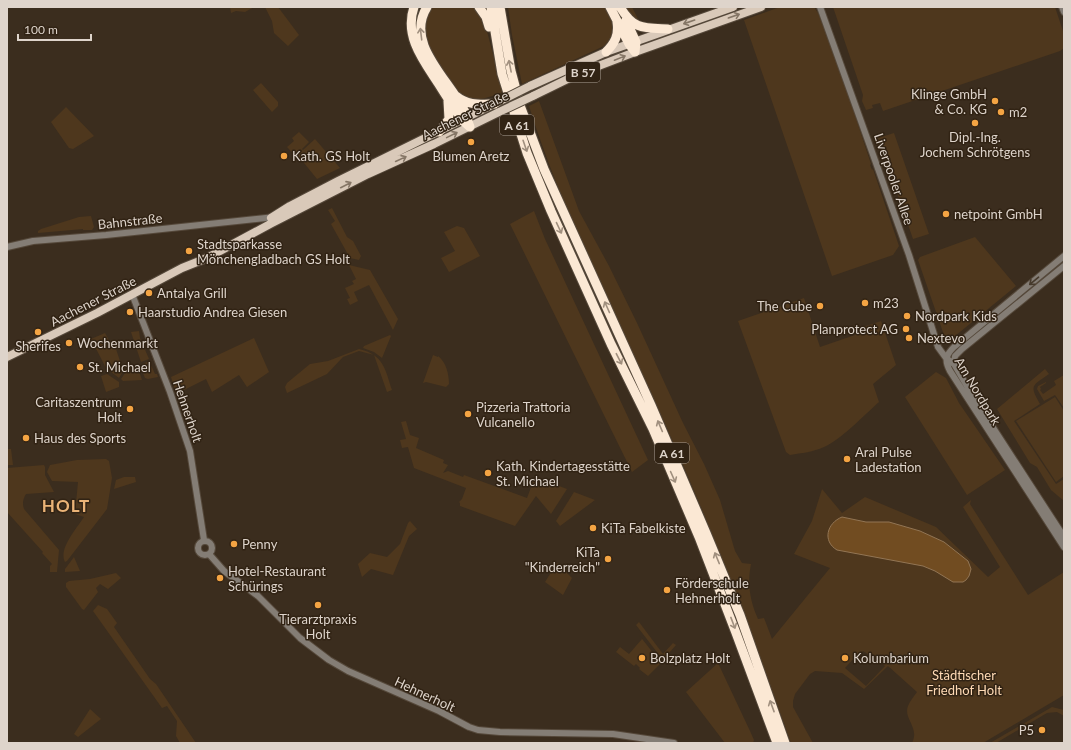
<svg xmlns="http://www.w3.org/2000/svg" width="1071" height="750" font-family="Lato,sans-serif">
<rect width="100%" height="100%" fill="#3b2d1e"/>
<path fill="#4e371d" fill-rule="evenodd" d="M230,7H254L245,12L236,11L231,13Z
M265,7H278L299,35L288,46L274,33L272,21Z
M433,7H475L484,20L503,92C492,96 478,102 467,99C454,96 428,49 425,36C423,26 426,15 433,7Z
M508,7H607C615,25 621,31 604,46L522,84L512,35Z
M623,7H632L641,25Z
M780,7H814L818,13L838,64L871,164L870,165L872,170L873,169L899,246L893,255L832,276L744,20Z
M833,7H1055L1064,34V48L1060,51L883,111L880,103L872,105L873,108L866,110L862,101L863,95Z
M261,83L278,102V106L272,112L253,90Z
M539,101L579,211L609,266L637,323L683,423L704,464L720,500L735,551L742,563L751,564C747,584 750,601 758,619L764,618L772,639L830,568L794,554L812,521L822,489L842,513L865,497L936,527L988,577L1000,567L963,507L971,500L970,504L1028,595L1064,572V695L983,743H912C920,727 903,719 908,706C910,701 914,696 917,692L888,666L864,689L842,673L815,671L810,674L795,694L793,701V707L813,743H791C750,628 706,513 655,402C611,304 561,209 529,106ZM842,517L866,522H889L920,531L944,542L968,561L935,571L923,566L909,563ZM863,651L868,654L870,652L885,666L866,686L845,668L854,658L855,659Z
M66,107L94,136L73,149L69,148L51,122Z
M299,132L309,142L302,149L303,150L315,139L340,168L317,179L300,158L298,159L287,147L294,141L292,138Z
M894,133L929,234L913,239L878,138Z
M332,208L347,237L353,241L361,256L359,260L350,258L331,224L335,221L328,210Z
M534,211L545,239L648,460L632,472L510,224Z
M91,216L94,227L92,230H83V229L38,233V231L41,229L79,217Z
M457,226L464,228L480,256L449,272L441,258L455,251L444,232Z
M975,237L1016,286L949,341H947L945,338L918,260L920,257Z
M349,265L370,270L398,319L393,330L369,285L354,292L358,301L350,305L347,299L350,298L345,288L354,284L352,281L356,279Z
M804,298L820,347L855,335L854,330L881,321L896,365L873,384L879,402C864,415 841,440 824,447C813,452 802,453 790,455L786,452L738,321Z
M139,331L140,338L149,359L141,362L131,332Z
M105,333L112,346L116,349L121,364L107,370L91,339Z
M390,335L391,336L382,358L374,352L363,348L364,346Z
M254,338L269,372L247,387L239,375L212,392L206,379L176,394L171,377Z
M359,349C384,355 385,369 392,390L387,392L374,355L359,351L343,357L327,374L287,393L285,387L287,383L310,364L328,361Z
M433,355L438,357V356C446,362 449,374 449,384L446,387L426,382L423,383Z
M149,361L155,374H157L158,377L148,379L145,378L141,368L143,364Z
M121,366L124,369L119,378L110,371Z
M138,368L142,380L123,381L121,379L127,370Z
M1045,369L1049,374C1032,386 1029,385 1040,404L1014,421L1056,484L1064,479V501L1051,490L1037,467L1030,463L997,409Z
M936,372L946,378L959,403L1005,470L967,495L905,397Z
M107,374L119,382V387L106,392L101,376Z
M1064,375V408L1055,395L1044,401L1037,389L1038,386L1046,382V383L1040,387L1041,389L1040,390L1043,394L1056,385L1054,381Z
M1055,397L1064,411V476L1056,482L1016,421Z
M406,421L410,435L419,438L416,448L444,460L443,463L448,465L443,473L448,471L463,477L464,475L527,498L535,477L567,489L551,514L536,496L515,526L460,506V503L459,502L462,499L466,488L414,468L408,447L402,448L400,440L406,439L401,422Z
M7,449H11L13,465H7Z
M106,459L109,461L112,478L107,509L67,561L65,562C58,549 77,528 84,517L75,514L78,482L52,481L47,472L50,465L77,460Z
M44,465L45,467V475L54,492L26,494C23,499 22,503 24,509L59,550L57,572H50V566L52,564L42,553L43,552L7,512V468Z
M124,477H135L136,482L114,489L116,480Z
M574,492L595,500L560,526L556,521Z
M410,521L417,529L409,536L393,575L371,569L362,577L358,564L370,553L387,557L400,544L408,523Z
M74,557L80,571L65,572V569Z
M557,563L572,578L563,595L545,582Z
M116,573L121,578L108,589L100,584L96,588L98,592L84,610L82,609L66,587V583L69,581L90,579Z
M98,605L107,609L117,623L114,627L150,679L156,684L196,743H180L176,736L177,721L167,706L162,708L93,611Z
M639,622L663,654L673,643L676,645L663,660L636,625Z
M639,635L661,663L648,676L639,669L640,668L636,664L634,666L616,652L620,647L629,654L642,639Z
M718,663L750,731L754,740L753,743H725L686,692Z
M1052,707L1064,710V716L1057,712L1047,713L996,743H990Z
M90,709L101,719L78,737L74,734Z"/>
<path fill="#714c21" stroke="#927554" d="M842,517L866,522H889L920,531L944,542L968,561L971,569L969,576L966,580L963,582H953L935,571L923,566L837,550C822,541 827,523 842,517Z"/>
<g fill="none" stroke-linecap="round" stroke-linejoin="round">
<g stroke="#55483a" stroke-width="8">
<path id="minor" d="M820,7L909,255L938,347L946,358L954,364
M1062,7L1064,12
M7,247L33,241L106,235L275,217
M1064,256L954,347C946,355 944,360 950,371L1064,547
M1064,266L962,349L955,356L954,364L977,403L1064,537
M132,294L170,392L190,451L204,540
M198 548a7 7 0 1 1 14 0a7 7 0 1 1-14 0Z
M209,554L224,571L258,596L300,638L329,660L348,671L439,711L469,727L478,730L500,732L613,734L674,743"/>
</g>
<g stroke="#55483a" stroke-width="10">
<path id="major" d="M530,86L606,52L733,7
M533,96L580,73L635,52L761,7
M271,218L290,206L338,181L494,104
M7,357L97,313L182,268L207,258L272,223L368,174L434,144L499,112"/>
</g>
<g stroke="#55483a" stroke-width="11">
<path id="highway" d="M414,7C404,36 423,60 438,83C446,96 454,108 462,120L470,127
M427,7C404,44 450,80 465,112C467,117 468,122 470,127
M479,7L486,17L489,27
M491,7L502,74L527,153L551,211L611,344L653,429L699,537L736,633L777,743
M500,7L511,71L521,108L544,169L651,405L706,533L740,615L785,743
M610,7L629,44L635,52
M620,7C634,30 643,28 668,29
M626,20L636,42L635,52
M606,52C615,43 619,35 617,22
M456,96C468,106 481,104 495,104
M439,132L449,119L448,101"/>
</g>
<use href="#minor" stroke="#847d75" stroke-width="6"/>
<use href="#major" stroke="#d9c9b9" stroke-width="8"/>
<use href="#highway" stroke="#fbe8d4" stroke-width="9"/>
<g stroke="#55483a" stroke-width="10" stroke-linecap="butt">
<path id="major-bridge" d="M498,102L530,86
M499,112L533,96"/>
</g>
<use href="#major-bridge" stroke="#d9c9b9" stroke-width="8"/>
</g>
<defs><path id="oneway-shaft" d="M-6 0H5M1.5-3L5.5 0L1.5 3" fill="none" stroke-width="1.6" stroke-linecap="round" stroke-linejoin="round"/></defs>
<g stroke="#857666">
<use href="#oneway-shaft" transform="translate(734 16) rotate(-19)"/>
<use href="#oneway-shaft" transform="translate(689 22) rotate(161)"/>
<use href="#oneway-shaft" transform="translate(620 58) rotate(-22)"/>
<use href="#oneway-shaft" transform="translate(452 135) rotate(-26)"/>
<use href="#oneway-shaft" transform="translate(401 159) rotate(-25)"/>
<use href="#oneway-shaft" transform="translate(346 185) rotate(-27)"/>
</g>
<g stroke="#a08f7e">
<use href="#oneway-shaft" transform="translate(421 34) rotate(-97)"/>
<use href="#oneway-shaft" transform="translate(510 66) rotate(-101)"/>
<use href="#oneway-shaft" transform="translate(525 146) rotate(71)"/>
<use href="#oneway-shaft" transform="translate(559 228) rotate(65)"/>
<use href="#oneway-shaft" transform="translate(607 307) rotate(-114)"/>
<use href="#oneway-shaft" transform="translate(619 359) rotate(63)"/>
<use href="#oneway-shaft" transform="translate(660 426) rotate(-113)"/>
<use href="#oneway-shaft" transform="translate(673 477) rotate(66)"/>
<use href="#oneway-shaft" transform="translate(717 558) rotate(-112)"/>
<use href="#oneway-shaft" transform="translate(733 623) rotate(69)"/>
<use href="#oneway-shaft" transform="translate(772 706) rotate(-110)"/>
</g>
<use stroke="#463a2c" href="#oneway-shaft" transform="translate(1034 281) rotate(140)"/>
<g fill="#f4a443" stroke="#312314" stroke-width="1.5">
<circle cx="995" cy="101" r="4"/>
<circle cx="1001" cy="112" r="4"/>
<circle cx="975" cy="123" r="4"/>
<circle cx="471" cy="142" r="4"/>
<circle cx="284" cy="156" r="4"/>
<circle cx="946" cy="214" r="4"/>
<circle cx="189" cy="251" r="4"/>
<circle cx="149" cy="293" r="4"/>
<circle cx="865" cy="303" r="4"/>
<circle cx="820" cy="306" r="4"/>
<circle cx="130" cy="312" r="4"/>
<circle cx="907" cy="316" r="4"/>
<circle cx="906" cy="329" r="4"/>
<circle cx="38" cy="332" r="4"/>
<circle cx="909" cy="338" r="4"/>
<circle cx="69" cy="343" r="4"/>
<circle cx="80" cy="367" r="4"/>
<circle cx="130" cy="409" r="4"/>
<circle cx="468" cy="414" r="4"/>
<circle cx="26" cy="438" r="4"/>
<circle cx="847" cy="459" r="4"/>
<circle cx="488" cy="473" r="4"/>
<circle cx="593" cy="528" r="4"/>
<circle cx="234" cy="544" r="4"/>
<circle cx="608" cy="559" r="4"/>
<circle cx="220" cy="578" r="4"/>
<circle cx="667" cy="590" r="4"/>
<circle cx="318" cy="605" r="4"/>
<circle cx="642" cy="658" r="4"/>
<circle cx="845" cy="658" r="4"/>
<circle cx="1042" cy="730" r="4"/>
</g>
<g text-anchor="middle" dominant-baseline="central" stroke-width="3" stroke-linejoin="round" paint-order="stroke">
<g fill="#312314" stroke="#aa9f94" stroke-width="1">
<rect x="566" y="62" width="34" height="20" rx="3"/>
<rect x="500" y="115" width="34" height="20" rx="3"/>
<rect x="655" y="443" width="34" height="20" rx="3"/>
</g>
<g font-size="12" font-weight="bold" fill="#ded4cb">
<text x="583" y="72">B 57</text>
<text x="517" y="125">A 61</text>
<text x="672" y="453">A 61</text>
</g>
<g font-size="13" fill="#ded4cb" stroke="#312314" text-anchor="start">
<text x="987" y="94" text-anchor="end">Klinge GmbH<tspan x="987" dy="15">&amp; Co. KG</tspan></text>
<text x="1009" y="112">m2</text>
<text x="975" y="137" text-anchor="middle">Dipl.-Ing.<tspan x="975" dy="15">Jochem Schrötgens</tspan></text>
<text x="292" y="156">Kath. GS Holt</text>
<text x="471" y="156" text-anchor="middle">Blumen Aretz</text>
<text x="954" y="214">netpoint GmbH</text>
<text x="197" y="244">Stadtsparkasse<tspan x="197" dy="15">Mönchengladbach GS Holt</tspan></text>
<text x="157" y="293">Antalya Grill</text>
<text x="873" y="303">m23</text>
<text x="812" y="306" text-anchor="end">The Cube</text>
<text x="138" y="312">Haarstudio Andrea Giesen</text>
<text x="915" y="316">Nordpark Kids</text>
<text x="898" y="329" text-anchor="end">Planprotect AG</text>
<text x="917" y="338">Nextevo</text>
<text x="77" y="343">Wochenmarkt</text>
<text x="38" y="346" text-anchor="middle">Sherifes</text>
<text x="88" y="367">St. Michael</text>
<text x="122" y="402" text-anchor="end">Caritaszentrum<tspan x="122" dy="15">Holt</tspan></text>
<text x="476" y="407">Pizzeria Trattoria<tspan x="476" dy="15">Vulcanello</tspan></text>
<text x="34" y="438">Haus des Sports</text>
<text x="855" y="452">Aral Pulse<tspan x="855" dy="15">Ladestation</tspan></text>
<text x="496" y="466">Kath. Kindertagesstätte<tspan x="496" dy="15">St. Michael</tspan></text>
<text x="601" y="528">KiTa Fabelkiste</text>
<text x="242" y="544">Penny</text>
<text x="600" y="552" text-anchor="end">KiTa<tspan x="600" dy="15">"Kinderreich"</tspan></text>
<text x="228" y="571">Hotel-Restaurant<tspan x="228" dy="15">Schürings</tspan></text>
<text x="675" y="583">Förderschule<tspan x="675" dy="15">Hehnerholt</tspan></text>
<text x="318" y="619" text-anchor="middle">Tierarztpraxis<tspan x="318" dy="15">Holt</tspan></text>
<text x="650" y="658">Bolzplatz Holt</text>
<text x="853" y="658">Kolumbarium</text>
<text x="1034" y="730" text-anchor="end">P5</text>
</g>
<g font-size="13" fill="#ded4cb" stroke="#312314">
<text transform="translate(465 115) rotate(-26)">Aachener Straße</text>
<text transform="translate(894 179) rotate(71)">Liverpooler Allee</text>
<text transform="translate(130 221) rotate(-6)">Bahnstraße</text>
<text transform="translate(93 301) rotate(-27)">Aachener Straße</text>
<text transform="translate(978 391) rotate(59)">Am Nordpark</text>
<text transform="translate(188 411) rotate(71)">Hehnerholt</text>
<text transform="translate(425 694) rotate(25)">Hehnerholt</text>
</g>
<g font-size="13" fill="#ffdab5" stroke="#312314">
<text x="964" y="675">Städtischer<tspan x="964" dy="15">Friedhof Holt</tspan></text>
</g>
<g font-size="17" font-weight="bold" letter-spacing="1" fill="#eab377" stroke="#312314">
<text x="66" y="505">HOLT</text>
</g>
</g>
<rect width="1071" height="750" fill="none" stroke="#ded4cb" stroke-width="16"/>
<path d="M18 34v6h73v-6" fill="none" stroke="#ded4cb" stroke-width="2"/>
<text x="24" y="34" font-size="12" fill="#ded4cb" stroke="#312314" stroke-width="3" paint-order="stroke">100 m</text>
</svg>
